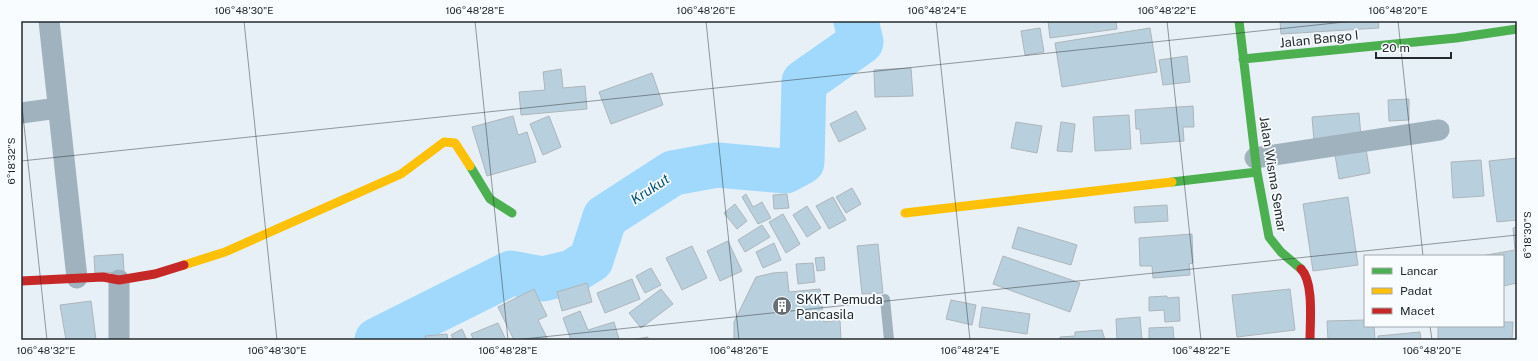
<svg xmlns="http://www.w3.org/2000/svg" width="1538" height="361" font-family="'Public Sans',sans-serif">
<rect width="100%" height="100%" fill="#e6f0f6"/>
<g fill="none" stroke-linecap="round" stroke-linejoin="round">
<path stroke="#a1d9fc" stroke-width="45" d="M377,340L511,273L543,279L572,272L591,260L605,217L673,173L717,165L785,171L802,162L804,82L861,42L856,21"/>
</g>
<path fill="#b8d0de" stroke="#aeb5ba" d="M1048,21H1116L1117,29L1050,38Z
M1280,21H1378L1379,28L1281,34Z
M1040,28L1044,52L1025,55L1021,31Z
M1150,28L1157,72L1062,87L1055,43Z
M1187,56L1190,82L1163,85L1159,60Z
M911,68L913,96L875,97L874,70Z
M561,69L563,88L585,86L587,109L521,115L519,92L545,90L543,72Z
M652,73L663,105L611,124L599,92Z
M1409,99V120L1389,121L1388,100Z
M1193,106L1194,127H1183L1184,141L1141,144L1140,129H1136L1135,110Z
M856,111L866,129L839,142L830,124Z
M1359,113L1361,137L1314,141L1312,117Z
M1129,115L1131,149L1095,151L1093,117Z
M513,116L518,135L527,132L536,162L487,176L472,127Z
M549,116L561,147L543,155L530,124Z
M1016,122L1042,126L1037,153L1011,148Z
M1061,122L1075,124L1072,152L1057,151Z
M1366,149L1370,173L1339,179L1335,155Z
M1517,158V220L1497,222L1489,161Z
M1481,160L1484,196L1453,198L1451,162Z
M852,188L861,204L846,213L836,197Z
M746,194L753,207L762,202L771,218L758,224L742,197Z
M787,194L789,208L774,209L773,195Z
M833,197L846,220L829,229L816,206Z
M1348,197L1358,265L1313,271L1303,204Z
M735,204L747,221L737,229L724,213Z
M1167,205L1168,221L1135,223L1134,207Z
M807,206L821,228L807,237L793,215Z
M783,214L800,244L786,253L769,222Z
M762,225L770,237L745,252L738,240Z
M1018,227L1077,245L1071,265L1012,248Z
M1517,227V283L1503,286V256H1481L1515,250L1513,228Z
M1192,234L1193,263L1189,264L1190,275L1153,278L1152,266H1140L1139,238Z
M728,241L742,271L720,281L707,251Z
M774,243L781,260L763,268L756,252Z
M878,244L883,293L862,294L857,246Z
M692,246L707,278L682,290L666,258Z
M123,254L124,272L95,273L94,256Z
M1003,256L1080,283L1070,312L993,284Z
M824,257L825,270L817,271L815,258Z
M813,263L815,282L798,284L796,264Z
M651,268L661,285L645,293L636,276Z
M787,272L789,292L820,289L824,322L840,320L841,340H734V322L756,277L773,273Z
M632,279L640,299L605,313L597,293Z
M587,283L592,302L562,311L557,292Z
M534,289L547,316L538,320L548,340H514L498,307Z
M661,289L673,304L641,328L629,313Z
M1290,289L1295,330L1237,337L1232,295Z
M1167,296V298L1179,297L1180,321L1165,322L1164,310L1149,311V297Z
M951,300L976,305L972,325L946,319Z
M91,301L96,340H66L60,305Z
M982,307L1030,314L1027,334L979,327Z
M580,311L588,330L614,322L619,339L614,340H571L563,318Z
M1140,317L1142,340H1117L1116,319Z
M1365,320V326H1374L1375,340H1328L1327,321Z
M1503,322H1513L1512,340H1438V326H1503Z
M498,323L506,340H474L471,334Z
M1173,327L1174,340H1149V328Z
M462,329L467,340H454L451,335Z
M1102,330L1105,340H1060V337L1075,336V332Z
M1420,332L1421,340H1378V336Z
M447,334L448,340H426L425,336Z
M648,337V340H627L636,339Z"/>
<g fill="none" stroke-linecap="round" stroke-linejoin="round">
<path stroke="#a0b2bd" stroke-width="10" d="M885,299L889,340"/>
<path stroke="#a0b2bd" stroke-width="21" d="M49,21L77,278
M21,113L58,108
M1255,158L1439,130
M119,280V340"/>
<path stroke="#4caf50" stroke-width="9" d="M1239,21L1257,172L1269,237L1281,252L1301,269
M1243,59L1456,38L1517,29
M470,166L490,199L512,213
M1172,182L1257,172"/>
<path stroke="#ffc107" stroke-width="9" d="M905,213L1172,182
M184,265L225,252L401,174L444,142L455,143L470,166"/>
<path stroke="#c62828" stroke-width="9" d="M1301,269C1314,282 1310,321 1310,340
M21,281L103,277L119,280L155,274L184,265"/>
</g>
<path fill="none" stroke="#232a2e" stroke-width="1" stroke-opacity="0.45" d="M244,21L277,340M475,21L508,340M706,21L739,340M936,21L970,340M1167,21L1201,340M1398,21L1423,256M21,97L47,340M21,161L1354,21M1430,326L1432,340M514,340L1517,235"/>
<defs>
<g id="building-disc" transform="scale(1)"><circle r="9.5" fill="#676f74" stroke="#f8fcfe"/><path d="M-4-6H4V6H1V3H-1V6H-4ZM-2.5-4.3h1.7v1.8h-1.7ZM.8-4.3h1.7v1.8H.8ZM-2.5-1h1.7V.8h-1.7ZM.8-1h1.7V.8H.8Z" fill="#fff"/></g>
</defs>
<g fill-rule="evenodd">
<use href="#building-disc" x="782" y="306"/>
</g>
<g text-anchor="middle" dominant-baseline="central" stroke-width="3.5" stroke-linejoin="round" paint-order="stroke">
<g font-size="13" fill="#232a2e" stroke="#f8fcfe">
<text transform="translate(1319 39) rotate(-6)">Jalan Bango I</text>
<text transform="translate(1273 174) rotate(81)">Jalan Wisma Semar</text>
</g>
<g font-size="13" fill="#232a2e" stroke="#f8fcfe" text-anchor="start">
<text x="796" y="299">SKKT Pemuda<tspan x="796" dy="15">Pancasila</tspan></text>
</g>
<g font-size="14" font-style="italic" fill="#005379" stroke="#f8fcfe">
<text transform="translate(650 189) rotate(-33)">Krukut</text>
</g>
</g>
<rect width="1538" height="361" fill="none" stroke="#f8fcfe" stroke-width="44"/>
<rect x="1364" y="255" width="140" height="72" fill="#f8fcfe" stroke="#a3a8ab"/>
<rect x="1372" y="268" width="20" height="6" fill="#4caf50" stroke="#a3a8ab"/>
<text x="1400" y="275" font-size="12" fill="#232a2e">Lancar</text>
<rect x="1372" y="288" width="20" height="6" fill="#ffc107" stroke="#a3a8ab"/>
<text x="1400" y="295" font-size="12" fill="#232a2e">Padat</text>
<rect x="1372" y="308" width="20" height="6" fill="#c62828" stroke="#a3a8ab"/>
<text x="1400" y="315" font-size="12" fill="#232a2e">Macet</text>
<path d="M1376 52v6h75v-6" fill="none" stroke="#232a2e" stroke-width="2"/>
<text x="1382" y="52" font-size="12" fill="#232a2e" stroke="#f8fcfe" stroke-width="3" paint-order="stroke">20 m</text>
<rect x="22" y="22" width="1494" height="317" fill="none" stroke="#232a2e" stroke-width="1.5"/>
<g font-size="10" text-anchor="middle" fill="#232a2e">
<text x="244" y="14">106°48'30"E</text>
<text x="475" y="14">106°48'28"E</text>
<text x="706" y="14">106°48'26"E</text>
<text x="937" y="14">106°48'24"E</text>
<text x="1167" y="14">106°48'22"E</text>
<text x="1398" y="14">106°48'20"E</text>
<text transform="translate(11 161) rotate(-90)" y="4">6°18'32"S</text>
<text transform="translate(1527 235) rotate(-90)" y="4">6°18'30"S</text>
<text x="46" y="354">106°48'32"E</text>
<text x="277" y="354">106°48'30"E</text>
<text x="508" y="354">106°48'28"E</text>
<text x="739" y="354">106°48'26"E</text>
<text x="970" y="354">106°48'24"E</text>
<text x="1201" y="354">106°48'22"E</text>
<text x="1432" y="354">106°48'20"E</text>
</g>
</svg>
